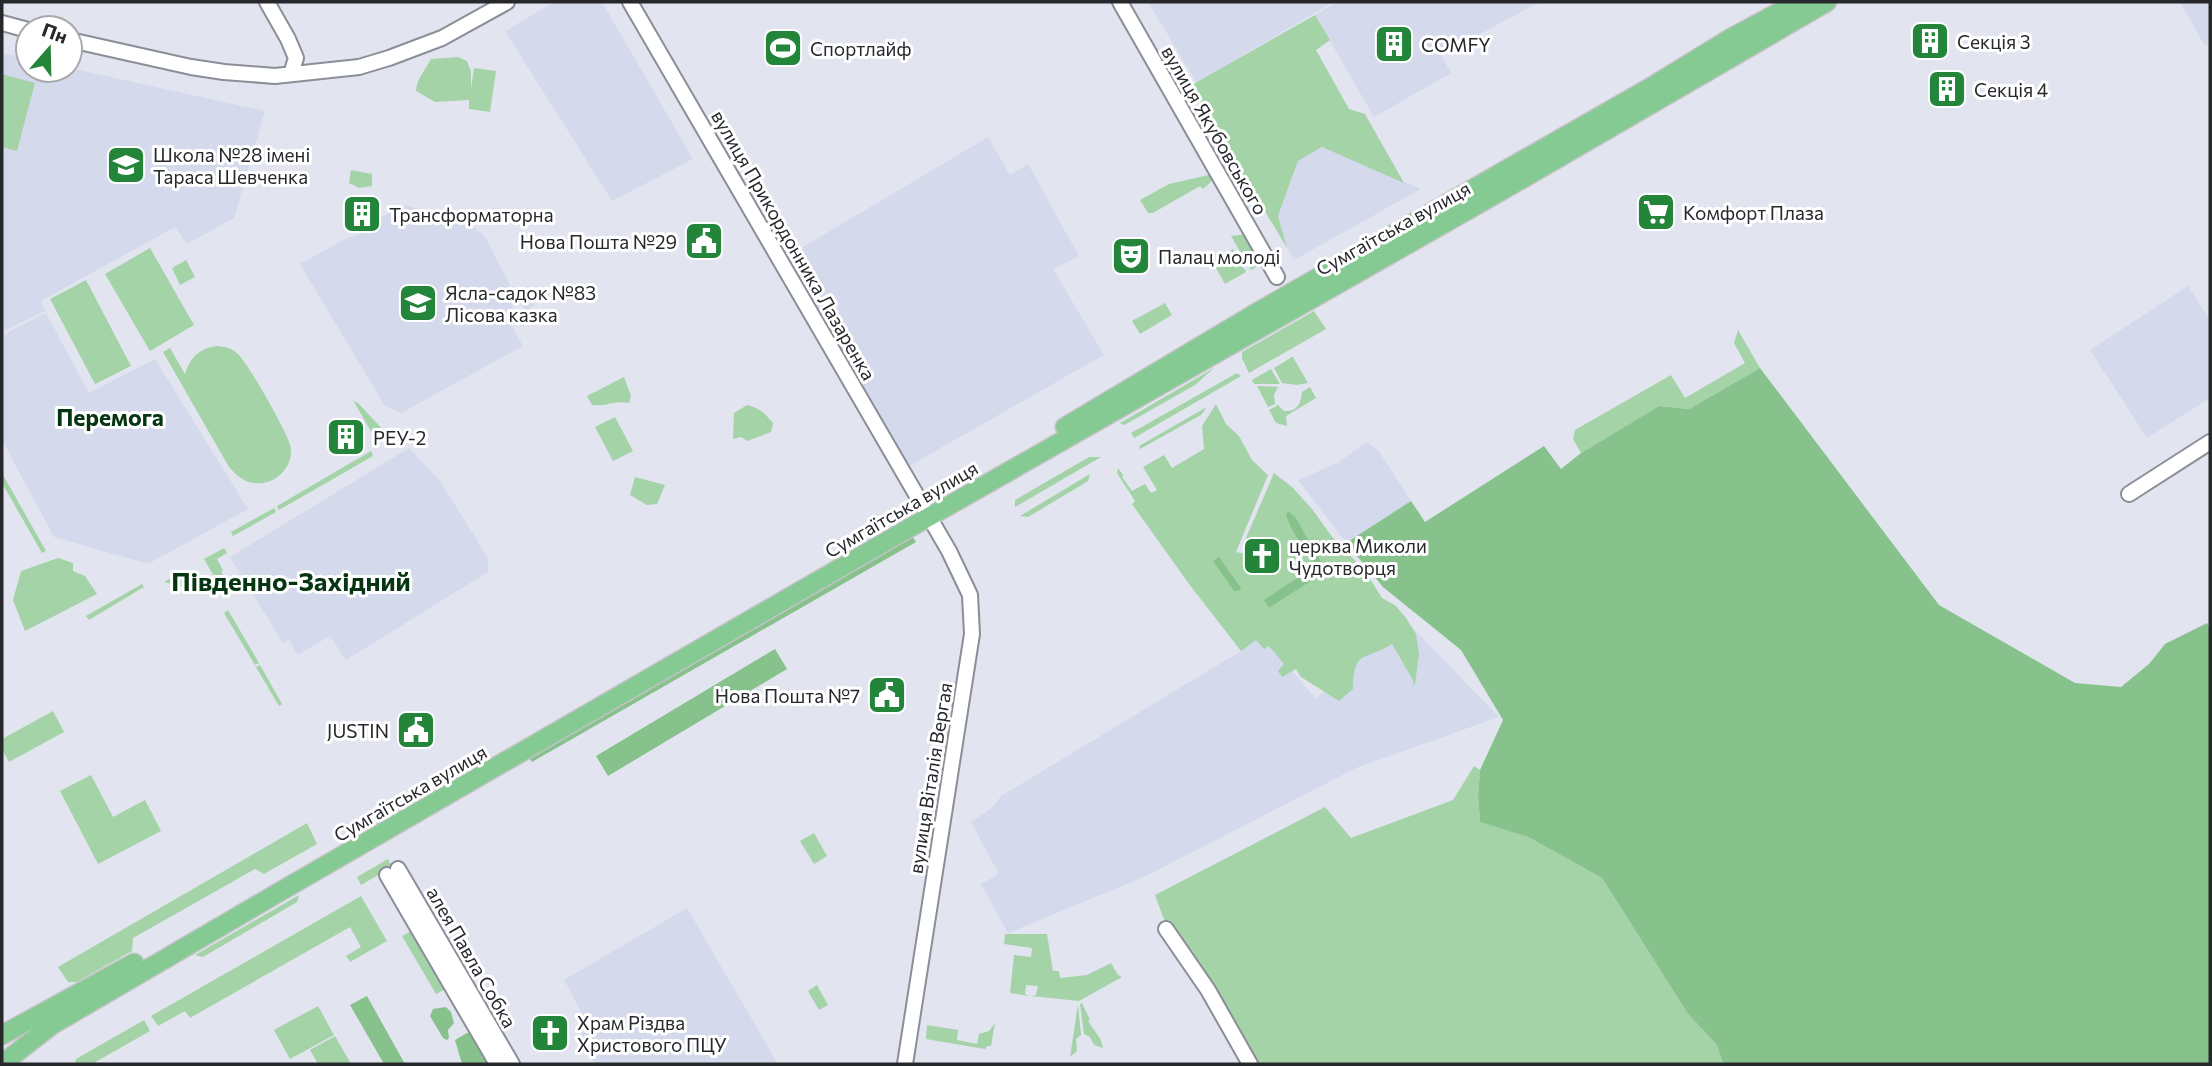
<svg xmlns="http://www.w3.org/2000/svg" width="2212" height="1066" font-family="Commissioner,sans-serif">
<rect width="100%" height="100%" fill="#e2e5f0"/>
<path fill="#d4daec" d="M554,2H602L693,159L612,201L505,31Z
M1148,2H1333L1197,83Z
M1337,2H1540L1441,55L1451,73L1374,117L1315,15Z
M2180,2H2210V43L2205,46Z
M2,53L28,59V70H70V68L265,111L234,218L187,244L175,227L41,301L45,311L2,332Z
M988,137L1010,175L1028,164L1079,256L1053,269L1104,355L909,466L786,257Z
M1322,147L1421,189L1294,260L1287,248L1278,216L1298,161Z
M402,205L467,220L485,237L515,295L509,321L523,346L401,413L385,406L300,264L347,238L358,235L364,228Z
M2188,286L2210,320V398L2147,438L2090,350Z
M527,292L535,305L525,311L531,322L521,327L515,317L525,311L518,297Z
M46,313L89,393L155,359L248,509L148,564L54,537L2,440V335Z
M1367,442L1378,450L1411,501L1346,543L1298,480L1337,463Z
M409,448L440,481L488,558V572L346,660L330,636L298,655L289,640L283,643L230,557Z
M1406,621L1499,717L1356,768L1144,877L1008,933L981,884L999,874L971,822L992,808L1001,796L1241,651L1262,635L1316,699Z
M687,908L778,1064H595L579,1041L586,1021L564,980Z"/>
<path fill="#a3d3a7" d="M1315,15L1330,40L1316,50L1349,109L1365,114L1404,183L1322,147L1298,161L1278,216L1287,248L1190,86Z
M458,57L467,61L471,72V89L474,68L496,71L490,112L469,109V100L435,102L416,91C416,80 426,69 431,59Z
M2,74L35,83L17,151L2,147Z
M351,170L372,174V186L359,188L349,183Z
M1213,174L1215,178L1203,189L1200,186L1153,213H1148L1140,200L1169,184Z
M1247,234L1263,263L1251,270L1231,236Z
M150,248L194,325L150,351L105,274Z
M1233,249L1246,272L1225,284L1212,261Z
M186,260L195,277L180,285L172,268Z
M86,280L131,366L95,384L50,299Z
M1165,303L1172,315L1140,334L1132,321Z
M1314,311L1326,329L1249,373L1242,358V352Z
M1738,330L1760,368L1689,409L1659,406L1581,453L1573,439L1575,430L1671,375L1685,398L1745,363L1734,343Z
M217,346C225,347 231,348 237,353C247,361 290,437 291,448C293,472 268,490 246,481C240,478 234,473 229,467L163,352L170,348L185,374C190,357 200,348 217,346Z
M1292,357H1293L1308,383L1297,385L1282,383L1274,368Z
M1214,368L1195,385L1128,423L1123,425L1120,423Z
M1271,369L1280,384H1254L1252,380Z
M1237,373L1241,376L1134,438L1131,433Z
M624,377L631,396L629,403C613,400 607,407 592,405L587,396Z
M1257,386L1278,387L1274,395L1275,404L1268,407Z
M1310,387L1316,398L1286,416L1287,426L1276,423L1269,410L1278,405L1284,411C1297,412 1301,404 1302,392Z
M353,400L359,404L388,435L377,442Z
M1216,404L1226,424L1239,436L1252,460L1268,475L1236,552L1246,554V561L1256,564L1259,572H1271C1278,562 1283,554 1273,544L1252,541L1248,547L1243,545L1274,473L1292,487L1312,509L1333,538L1365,571L1382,598L1396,606L1406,618L1416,634L1419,654L1415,684L1412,686L1414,682L1392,644C1365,661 1354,649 1353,689L1339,701L1301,677L1296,669L1282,677L1278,671L1284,664L1269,646L1264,649L1256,640L1241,651L1189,584L1132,504L1135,501L1117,473L1118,468L1123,475L1122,477L1132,491L1145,484L1151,493L1157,490L1143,467L1164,455L1172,468L1204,449L1202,426Z
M747,405C759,408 765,413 773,423L771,432L747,441L741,437L733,439L734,413Z
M1207,407L1201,415L1140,449L1139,446Z
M615,417L633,451L613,461L595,427Z
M371,451L373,456L279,510L277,506Z
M1089,457H1101L1015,507V500Z
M2,473L46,551L42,553L2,483Z
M1090,474L1088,481L1028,517L1020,516Z
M635,477L665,485L657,504L647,505L630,495Z
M274,508L276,512L233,536L231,532Z
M224,548L227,553L217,559L223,570L221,571L223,575L216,580L204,559Z
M58,558L73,563V571L85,576L97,594L25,631L13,600L21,571Z
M184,570L197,591L164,582Z
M142,584L144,587L89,620L86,616Z
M228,610L259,663L255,665L224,613Z
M260,665L282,704L279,706L256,667Z
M53,711L64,732L9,762L2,749V739Z
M1474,766L1480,770L1478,796L1480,822L1528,837L1602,878L1688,1014L1717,1045L1723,1064H1250L1166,925L1155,895L1325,807L1351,838L1453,800Z
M91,775L113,817L145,800L161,831L98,864L60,791Z
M307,823L317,844L264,874L255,869L133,938L132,951L77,982H68L58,967Z
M814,833L827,856L814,864L800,841Z
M388,859L392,867L361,885L357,877Z
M299,895L297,902L203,957L195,955Z
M361,896L387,941L350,962L346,956L361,947L350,927L190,1018L185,1011L158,1026L151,1016Z
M411,931L415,932L448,988L436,994L402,936Z
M1005,934H1047L1053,971H1059L1060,978L1087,975L1111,963L1118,975L1122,977L1079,1001L1031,996L1036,995L1038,986L1026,985L1025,994L1030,996L1010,993L1014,955L1031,957L1032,948L1004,944Z
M817,985L828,1005L819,1010L808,991Z
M1082,1003L1090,1020L1088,1021L1101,1040L1103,1048L1094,1045L1090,1037L1084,1034L1080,1004Z
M1078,1004L1081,1035L1076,1039L1077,1051L1070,1057Z
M318,1006L334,1035L290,1059L274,1030Z
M144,1020L150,1031L92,1064H75L76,1059Z
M995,1023L991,1046H987L985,1049L926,1039L927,1025L958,1030L957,1040L977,1044L979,1034L989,1031Z
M335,1036L351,1064H318L310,1050Z"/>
<path fill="#87c28c" d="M1760,368L1939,605L2075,683L2121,687L2149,664L2165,644L2207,623L2210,628V1064H1723L1717,1045L1688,1014L1602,878L1528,837L1480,822L1478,796L1480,770L1503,720L1461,650L1383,587L1346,543L1411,501L1425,522L1544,446L1561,469L1581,453L1659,406L1689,409Z
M1288,511L1296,518L1313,549L1309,552C1299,544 1290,527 1286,515Z
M911,534L916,542L532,762L527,754Z
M1317,554L1325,569L1323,573L1269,608L1264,600L1317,565L1313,560V556Z
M1219,557L1241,588L1239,591H1234L1213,561Z
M775,649L787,669L608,776L596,756Z
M367,996L405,1064H384L350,1005Z
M446,1007L451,1012L454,1023L448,1030L449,1038L447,1040L443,1038L430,1016L433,1009Z
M467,1033H472C476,1040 487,1057 487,1064H462L455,1040Z"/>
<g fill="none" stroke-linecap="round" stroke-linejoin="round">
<g stroke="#8a8e97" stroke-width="18">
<path id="minor" d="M267,2L288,39L296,58L291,74
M630,2L949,551L970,595L972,634L905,1064
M1120,2L1277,277
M2,23L28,30
M70,40L191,67L224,72L275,76L359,67L389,58L442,38L507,2
M2129,494L2210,442
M398,869L512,1064
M387,875L497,1064
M1166,929L1208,990L1250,1064"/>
</g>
<g stroke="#c2c3c4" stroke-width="21">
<path id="major" d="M1065,427L1256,313L1656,84L1731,38L1798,2
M2,1035L134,963
M2,1064L52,1025L288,887L904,531L1503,190L1827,2"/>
</g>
<use href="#minor" stroke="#fff" stroke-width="14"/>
<use href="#major" stroke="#85ca93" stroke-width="18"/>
</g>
<defs>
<g id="building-square" transform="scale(2.0125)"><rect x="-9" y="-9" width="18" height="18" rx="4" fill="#238539" stroke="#fff"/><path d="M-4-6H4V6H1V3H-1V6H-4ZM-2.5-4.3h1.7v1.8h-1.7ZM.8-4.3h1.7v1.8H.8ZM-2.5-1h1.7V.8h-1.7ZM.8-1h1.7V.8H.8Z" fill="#fff"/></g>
<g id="stadium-square" transform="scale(2.0125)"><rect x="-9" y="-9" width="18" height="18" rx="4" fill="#238539" stroke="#fff"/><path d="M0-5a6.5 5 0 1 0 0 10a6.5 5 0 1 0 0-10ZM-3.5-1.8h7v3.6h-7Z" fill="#fff"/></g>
<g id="school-square" transform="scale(2.0125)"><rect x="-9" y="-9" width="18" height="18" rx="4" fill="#238539" stroke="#fff"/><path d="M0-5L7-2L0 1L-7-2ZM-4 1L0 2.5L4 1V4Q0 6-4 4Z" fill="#fff"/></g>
<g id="supermarket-square" transform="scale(2.0125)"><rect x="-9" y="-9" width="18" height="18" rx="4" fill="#238539" stroke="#fff"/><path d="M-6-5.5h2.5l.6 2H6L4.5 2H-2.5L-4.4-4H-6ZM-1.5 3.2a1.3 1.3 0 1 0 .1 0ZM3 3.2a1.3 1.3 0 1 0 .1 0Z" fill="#fff"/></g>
<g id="civic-square" transform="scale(2.0125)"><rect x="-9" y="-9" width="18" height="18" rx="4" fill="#238539" stroke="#fff"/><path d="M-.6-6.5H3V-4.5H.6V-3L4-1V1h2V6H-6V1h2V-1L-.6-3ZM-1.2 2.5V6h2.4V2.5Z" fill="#fff"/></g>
<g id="theatre-square" transform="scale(2.0125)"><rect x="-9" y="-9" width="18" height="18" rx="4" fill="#238539" stroke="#fff"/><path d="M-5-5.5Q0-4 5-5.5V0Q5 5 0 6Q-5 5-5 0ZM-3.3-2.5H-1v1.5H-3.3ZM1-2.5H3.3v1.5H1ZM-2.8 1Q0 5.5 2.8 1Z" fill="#fff"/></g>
<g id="church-square" transform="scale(2.0125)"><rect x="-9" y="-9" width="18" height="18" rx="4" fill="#238539" stroke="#fff"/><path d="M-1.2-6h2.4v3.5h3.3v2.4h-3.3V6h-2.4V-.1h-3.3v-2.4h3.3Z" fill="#fff"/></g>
</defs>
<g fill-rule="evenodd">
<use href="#building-square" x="1930" y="41"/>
<use href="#building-square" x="1394" y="44"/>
<use href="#stadium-square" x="783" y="48"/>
<use href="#building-square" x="1947" y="89"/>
<use href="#school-square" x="126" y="165"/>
<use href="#supermarket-square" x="1656" y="212"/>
<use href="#building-square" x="362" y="214"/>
<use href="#civic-square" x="704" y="241"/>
<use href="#theatre-square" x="1131" y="256"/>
<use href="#school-square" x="418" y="303"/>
<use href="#building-square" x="346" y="437"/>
<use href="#church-square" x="1262" y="556"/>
<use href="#civic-square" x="887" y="695"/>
<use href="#civic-square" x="416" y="730"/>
<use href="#church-square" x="550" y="1033"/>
</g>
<g text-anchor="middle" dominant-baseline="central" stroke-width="6" stroke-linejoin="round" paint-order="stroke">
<g font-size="19" fill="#26282c" stroke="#fff" text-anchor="start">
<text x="1957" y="41">Секція 3</text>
<text x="1421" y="44">COMFY</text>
<text x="810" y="48">Спортлайф</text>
<text x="1974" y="89">Секція 4</text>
<text x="153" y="154">Школа №28 імені<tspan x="153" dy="22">Тараса Шевченка</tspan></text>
<text x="1683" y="212">Комфорт Плаза</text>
<text x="389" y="214">Трансформаторна</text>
<text x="677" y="241" text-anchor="end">Нова Пошта №29</text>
<text x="1158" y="256">Палац молоді</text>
<text x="445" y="292">Ясла-садок №83<tspan x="445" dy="22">Лісова казка</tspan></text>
<text x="373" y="437">РЕУ-2</text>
<text x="1289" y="545">церква Миколи<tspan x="1289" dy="22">Чудотворця</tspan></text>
<text x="860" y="695" text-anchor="end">Нова Пошта №7</text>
<text x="389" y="730" text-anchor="end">JUSTIN</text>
<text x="577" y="1022">Храм Різдва<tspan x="577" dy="22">Христового ПЦУ</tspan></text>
</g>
<g font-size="19" fill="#26282c" stroke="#fff">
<text transform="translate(1215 130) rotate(60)">вулиця Якубовського</text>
<text transform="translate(1393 228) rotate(-29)">Сумгаїтська вулиця</text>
<text transform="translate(794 245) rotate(60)">вулиця Прикордонника Лазаренка</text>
<text transform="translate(901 509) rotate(-30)">Сумгаїтська вулиця</text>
<text transform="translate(930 778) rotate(-81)">вулиця Віталія Вергая</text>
<text transform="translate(410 793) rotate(-30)">Сумгаїтська вулиця</text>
<text transform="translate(472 957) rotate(60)">алея Павла Собка</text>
</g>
<g font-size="23" font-weight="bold" fill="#063611" stroke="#fff">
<text x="110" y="417">Перемога</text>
</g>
<g font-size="26" font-weight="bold" fill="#063611" stroke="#fff">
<text x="291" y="580">Південно-Західний</text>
</g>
</g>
<rect width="2212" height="1066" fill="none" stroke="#26282c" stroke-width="7"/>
<g transform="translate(49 49) rotate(20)"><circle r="33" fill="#ffffff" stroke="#a8a9ab" stroke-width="2"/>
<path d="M0-5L12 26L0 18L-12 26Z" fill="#238539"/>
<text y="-10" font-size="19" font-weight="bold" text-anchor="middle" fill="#26282c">Пн</text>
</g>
</svg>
